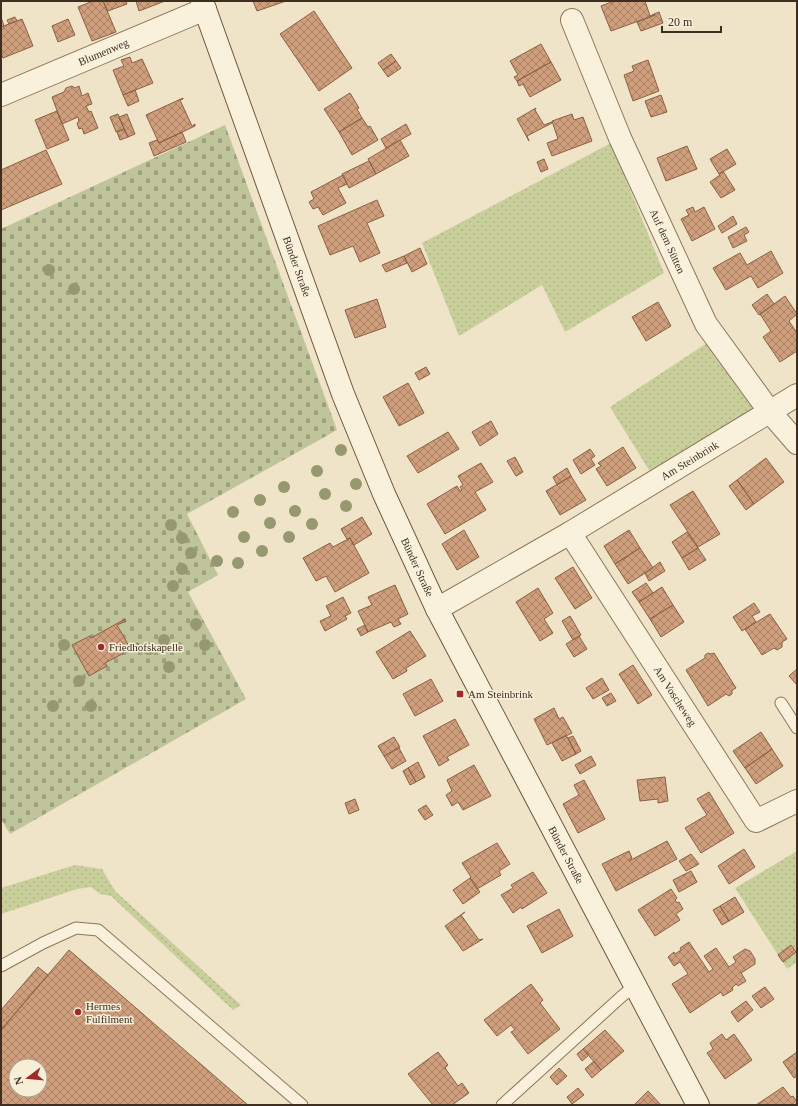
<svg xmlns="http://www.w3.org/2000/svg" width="798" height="1106" font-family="Georgia,serif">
<defs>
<pattern id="green-dots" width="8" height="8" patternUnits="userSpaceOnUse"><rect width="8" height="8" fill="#c9cf9b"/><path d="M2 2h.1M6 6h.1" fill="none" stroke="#aeb285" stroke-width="1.8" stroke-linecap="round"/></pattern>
<pattern id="cemetery-stones" width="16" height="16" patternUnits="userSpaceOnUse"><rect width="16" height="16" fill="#bfc49a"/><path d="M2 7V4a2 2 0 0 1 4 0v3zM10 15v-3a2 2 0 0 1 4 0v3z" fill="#9ca07d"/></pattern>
<pattern id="building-cross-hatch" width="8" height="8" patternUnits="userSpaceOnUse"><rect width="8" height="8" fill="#cf9f7d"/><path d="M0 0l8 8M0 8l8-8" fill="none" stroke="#a98266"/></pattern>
</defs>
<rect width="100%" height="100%" fill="#f0e4c8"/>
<path fill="url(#green-dots)" d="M611,143L664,273L565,332L542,285L459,336L422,243Z
M707,343L754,410L652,475L610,407Z
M797,851V962L787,969L735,888Z
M75,865L102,869L115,891L241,1005L233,1010L111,896L100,894L91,887L77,889L1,914V888Z"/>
<path fill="url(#cemetery-stones)" d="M225,125L337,430L187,514L218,575L188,592L246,699L10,834L1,819V229Z"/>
<path fill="url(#building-cross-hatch)" stroke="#8d5f41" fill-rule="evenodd" d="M93,1H103L116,32L92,41L78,7Z
M103,1H126L127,4L108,11Z
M136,1H165L139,11Z
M253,1H286L257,11Z
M614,1H645L650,16L654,14L655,15L611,31L601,6Z
M314,11L352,68L319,91L280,34Z
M659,12L663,23L641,31L637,22L655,15L654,14Z
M1,17L4,26L1,27Z
M15,17L17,21L9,24L7,20Z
M22,19L33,46L3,58L1,53V27Z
M68,19L75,35L58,42L52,26Z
M541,44L551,62L517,81L514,77L518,75L510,61Z
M391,54L396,61L383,70L378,63Z
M130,57L132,63L142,59L153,83L123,95L113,70L124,66L121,60Z
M648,60L659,91L633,101L624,75L634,71L632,66Z
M396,61L401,68L388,77L383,70Z
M551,62L561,80L530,97L523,84L519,86L517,81Z
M72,86L75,88L79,86L82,96L88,93L92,104L86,106L89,112L91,111L98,128L84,134L82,128L79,129L77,123L79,122L78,117L62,124L52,97L64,92L66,88Z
M135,90L139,101L128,106L123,95Z
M350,93L359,108L357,109L362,118L339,132L324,109Z
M661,95L667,112L651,117L645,101Z
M183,98V99L180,100L192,126L195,124V126L159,143L146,115Z
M536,108L535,110L544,125L552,122V123L527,136L529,141L517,119Z
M57,111L69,140L47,149L35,120Z
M118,114L124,129L116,132L110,117Z
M127,114L135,134L128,137L119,117Z
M572,114L574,120L583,117L592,141L552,156L547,143L558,139L552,121Z
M362,118L368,127L370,126L378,140L352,155L339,132Z
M406,124L411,134L386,148L381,139Z
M124,129L128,137L120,140L117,132Z
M182,132L186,142L154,156L149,143L157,140L159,143Z
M400,140L409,156L376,174L368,159Z
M687,146L697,169L666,181L657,158Z
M727,149L736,164L719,174L710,159Z
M46,150L62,184L1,210V170Z
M544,159L548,169L541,172L537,162Z
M369,161L376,174L349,188L342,174Z
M723,171L735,190L721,198L710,182L720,175L719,174Z
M343,175L347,184L338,188L346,203L323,215L318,207L313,209L309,202L314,199L311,192Z
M377,200L384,216L367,223L380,253L360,262L353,246L330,255L318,226Z
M693,207L695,212L704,207L715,229L692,241L681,219L689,215L686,210Z
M733,216L737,224L722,233L718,226Z
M746,227L749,232L744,235L747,241L733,248L728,237Z
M420,248L427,264L412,272L404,256Z
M771,251L783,273L758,288L751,276L726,290L713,268L740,253L747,265Z
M404,256L407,263L386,272L382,265Z
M767,294L774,304L759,315L752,305Z
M785,296L797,314L789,321L797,333V351L780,362L763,337L771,331L760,314Z
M377,299L386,327L355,338L345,310Z
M658,302L671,326L646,341L632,317Z
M426,367L430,374L419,380L415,373Z
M408,383L424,413L399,426L383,397Z
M491,421L498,434L480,446L472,432Z
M448,432L459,449L418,473L407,456Z
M623,447L636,468L607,486L596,469L601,466L598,463Z
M590,449L595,456L591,459L595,465L581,474L573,460Z
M515,457L523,472L516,476L507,461Z
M766,458L784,482L754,504L737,480Z
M481,463L493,482L475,492L486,510L445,534L427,504L457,486L460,491L462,490L460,487L463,485L458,476Z
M567,468L571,476L557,485L553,477Z
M571,476L586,500L560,515L546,491Z
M737,480L754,504L746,510L729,486Z
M693,491L720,534L698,547L670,505Z
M362,517L372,534L354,545L350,538L347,539L341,529Z
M464,530L479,557L457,570L442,544Z
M629,530L640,548L615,564L604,546Z
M687,532L698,548L682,558L672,542Z
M350,538L369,573L335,592L326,576L316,581L303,558L330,543L333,547Z
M640,548L653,568L628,584L615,564Z
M698,548L706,560L689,570L682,558Z
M660,562L665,571L649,581L645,573Z
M573,567L592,598L575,609L555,578Z
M646,583L653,593L639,602L632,592Z
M395,585L408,614L398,619L401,624L394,627L391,622L368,632L358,611L372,605L368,597Z
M662,587L673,605L650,619L639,602Z
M538,588L553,613L544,619L553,633L540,641L516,602Z
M343,597L351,613L345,616L347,619L325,631L320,621L331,616L326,606Z
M754,603L760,612L752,616L756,622L742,631L733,617Z
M673,605L684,622L661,637L650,619Z
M770,614L787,639L782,642V647L777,650L774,648L762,655L745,629Z
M570,616L581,635L573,640L562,621Z
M125,619L126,621L117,625L130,648L138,643L139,645L105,663L107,666L89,676L72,645L90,636L91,638Z
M365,625L368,632L361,636L357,629Z
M410,631L426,656L406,668L407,671L393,679L376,652Z
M579,636L587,649L574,657L566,644Z
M708,653L711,654L714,653L736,688L732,690V694L729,696L726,694L708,706L686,670L705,658V655Z
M633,665L652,695L638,704L619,674Z
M797,669V685L789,676Z
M602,678L609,690L593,699L586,688Z
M431,679L443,701L415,716L403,694Z
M611,693L616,701L607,706L602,698Z
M554,708L559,719L563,717L572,733L547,745L534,719Z
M455,719L469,745L447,757L449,760L439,766L423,736Z
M761,732L772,749L745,768L733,751Z
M566,735L576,754L562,761L552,743Z
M573,736L581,751L576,754L568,738Z
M394,737L400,747L384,756L378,746Z
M399,748L406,761L392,769L384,756Z
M772,749L783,766L756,784L745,768Z
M591,756L596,765L580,774L575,765Z
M418,762L425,777L416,782L408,768Z
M474,765L491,796L463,810L458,802L452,806L446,795L452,791L447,780Z
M408,768L416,782L410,785L403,771Z
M665,777L668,801L658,803V799L640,801L637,780Z
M584,780L605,819L578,833L563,804L579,795L574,785Z
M709,792L734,833L701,853L685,828L707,815L697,799Z
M355,799L359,810L349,814L345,803Z
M426,805L433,815L425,820L418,810Z
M667,841L677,859L616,891L602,864L629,851L632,858L629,861Z
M497,843L510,864L499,871L501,875L477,889L470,878L471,877L462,863Z
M744,849L755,867L729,884L718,866Z
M691,854L699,864L686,871L679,861Z
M691,871L697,882L679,892L673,880Z
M533,872L547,893L522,909L521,907L513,913L501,895L513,888L511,885Z
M470,878L480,892L463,904L453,890Z
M671,889L677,898L675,900L677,903L679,902L683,909L676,914L680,920L655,936L638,910Z
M735,897L744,912L729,921L720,906Z
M720,906L729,921L722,925L713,910Z
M559,909L573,936L542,953L527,926Z
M465,912L461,915L479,940L483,939L463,951L445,926Z
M689,942L709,972L713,969L704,956L716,948L729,967L736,962L733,957L745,949L750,951L755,959V964L741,973L746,981L738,986L736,984L732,988L733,990L723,996L721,992L690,1013L672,984L688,974L680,962L674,966L668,957L674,952L675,954L681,950L680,948Z
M791,945L796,952L783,962L778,955Z
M69,950L248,1105H1V1030ZM16,1066H40V1090H16Z
M38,967L48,975L1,1030V1010Z
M531,984L543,1000L540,1003L560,1029L528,1054L511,1032L515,1030L511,1025L497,1036L484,1020Z
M765,987L774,999L761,1008L752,996Z
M746,1001L753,1010L738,1022L731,1012Z
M605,1030L624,1051L601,1070L583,1049Z
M722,1034L726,1040L734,1034L752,1060L725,1079L707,1053L713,1049L710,1043Z
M583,1049L589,1055L582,1061L577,1054Z
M438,1052L448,1065L445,1068L458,1086L462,1083L469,1093L452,1105H433L408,1074Z
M797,1052V1076L794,1078L783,1062Z
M594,1061L601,1070L592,1078L585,1069Z
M559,1068L567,1076L557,1085L550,1077Z
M783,1087L791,1097L793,1096L797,1102V1105H756Z
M578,1088L584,1095L572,1104L567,1097Z
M648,1091L661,1105H634Z"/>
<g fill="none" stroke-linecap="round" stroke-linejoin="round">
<g stroke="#8d765c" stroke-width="13">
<path id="lane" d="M781,703L797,728
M1,966L43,943L76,928L98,930L302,1105
M502,1105L621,997L634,986"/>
</g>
<g stroke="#8d765c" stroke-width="24">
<g id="street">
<path id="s1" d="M572,20L620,138L706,324L770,412L797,443"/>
<path id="s2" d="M1,95L205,9"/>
<path id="s3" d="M570,533L756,821L797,801"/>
<path id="s4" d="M437,609L570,533L797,395"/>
</g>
</g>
<g stroke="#6f573f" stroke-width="24">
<g id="secondary">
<path id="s5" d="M202,1L343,394L384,494L437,609L698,1105"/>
</g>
</g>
<use href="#lane" stroke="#faf1dc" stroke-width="11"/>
<use href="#street" stroke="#faf1dc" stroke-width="22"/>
<use href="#secondary" stroke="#faf1dc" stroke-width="22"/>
</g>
<g fill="#96986f">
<circle cx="49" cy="270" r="6"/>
<circle cx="74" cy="289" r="6"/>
<circle cx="341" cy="450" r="6"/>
<circle cx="317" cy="471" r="6"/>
<circle cx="356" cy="484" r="6"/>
<circle cx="284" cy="487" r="6"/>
<circle cx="325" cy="494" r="6"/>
<circle cx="260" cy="500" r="6"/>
<circle cx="346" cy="506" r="6"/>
<circle cx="295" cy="511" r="6"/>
<circle cx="233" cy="512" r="6"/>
<circle cx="270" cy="523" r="6"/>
<circle cx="312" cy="524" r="6"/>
<circle cx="171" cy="525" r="6"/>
<circle cx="244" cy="537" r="6"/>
<circle cx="289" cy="537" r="6"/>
<circle cx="182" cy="538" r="6"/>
<circle cx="262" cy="551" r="6"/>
<circle cx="191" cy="553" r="6"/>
<circle cx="217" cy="561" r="6"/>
<circle cx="238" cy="563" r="6"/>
<circle cx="182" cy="569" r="6"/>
<circle cx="173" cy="586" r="6"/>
<circle cx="196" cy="624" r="6"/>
<circle cx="164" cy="640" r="6"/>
<circle cx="64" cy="645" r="6"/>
<circle cx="205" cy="645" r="6"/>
<circle cx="149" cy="649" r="6"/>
<circle cx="169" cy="667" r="6"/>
<circle cx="79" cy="681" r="6"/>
<circle cx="53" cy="706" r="6"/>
<circle cx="91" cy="706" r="6"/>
</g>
<g fill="#9e2a2b" stroke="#f7eed8" stroke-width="1.5">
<circle cx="101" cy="647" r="4"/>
<rect x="456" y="690" width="8" height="8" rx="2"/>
<circle cx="78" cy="1012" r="4"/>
</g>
<g text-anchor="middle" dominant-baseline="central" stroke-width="3" stroke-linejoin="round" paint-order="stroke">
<g font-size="11" fill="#3d2e20" stroke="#f7eed8">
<text stroke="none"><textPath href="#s2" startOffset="111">Blumenweg</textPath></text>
<text stroke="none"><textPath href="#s1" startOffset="241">Auf dem Sütten</textPath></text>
<text stroke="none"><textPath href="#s5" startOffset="282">Bünder Straße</textPath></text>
<text stroke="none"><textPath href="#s4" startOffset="293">Am Steinbrink</textPath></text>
<text stroke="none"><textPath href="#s5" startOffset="606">Bünder Straße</textPath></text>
<text stroke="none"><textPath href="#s3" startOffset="194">Am Voscheweg</textPath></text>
<text stroke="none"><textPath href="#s5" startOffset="930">Bünder Straße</textPath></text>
</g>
<g font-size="11" fill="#3d2e20" stroke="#f7eed8" text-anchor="start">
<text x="109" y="647">Friedhofskapelle</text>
<text x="468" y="694">Am Steinbrink</text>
<text x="86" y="1006">Hermes<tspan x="86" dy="13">Fulfilment</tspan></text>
</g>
</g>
<rect width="798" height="1106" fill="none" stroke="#3d2e20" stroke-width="4"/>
<g transform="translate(28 1078) rotate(254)"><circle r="19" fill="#f7eed8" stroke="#ada18e"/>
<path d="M0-3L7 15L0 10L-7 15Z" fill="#9e2a2b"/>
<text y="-6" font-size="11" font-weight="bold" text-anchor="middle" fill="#3d2e20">N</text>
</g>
<path d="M662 26v6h59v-6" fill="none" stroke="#3d2e20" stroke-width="2"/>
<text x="668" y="26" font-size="12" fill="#3d2e20" stroke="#f7eed8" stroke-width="3" paint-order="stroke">20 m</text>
</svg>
